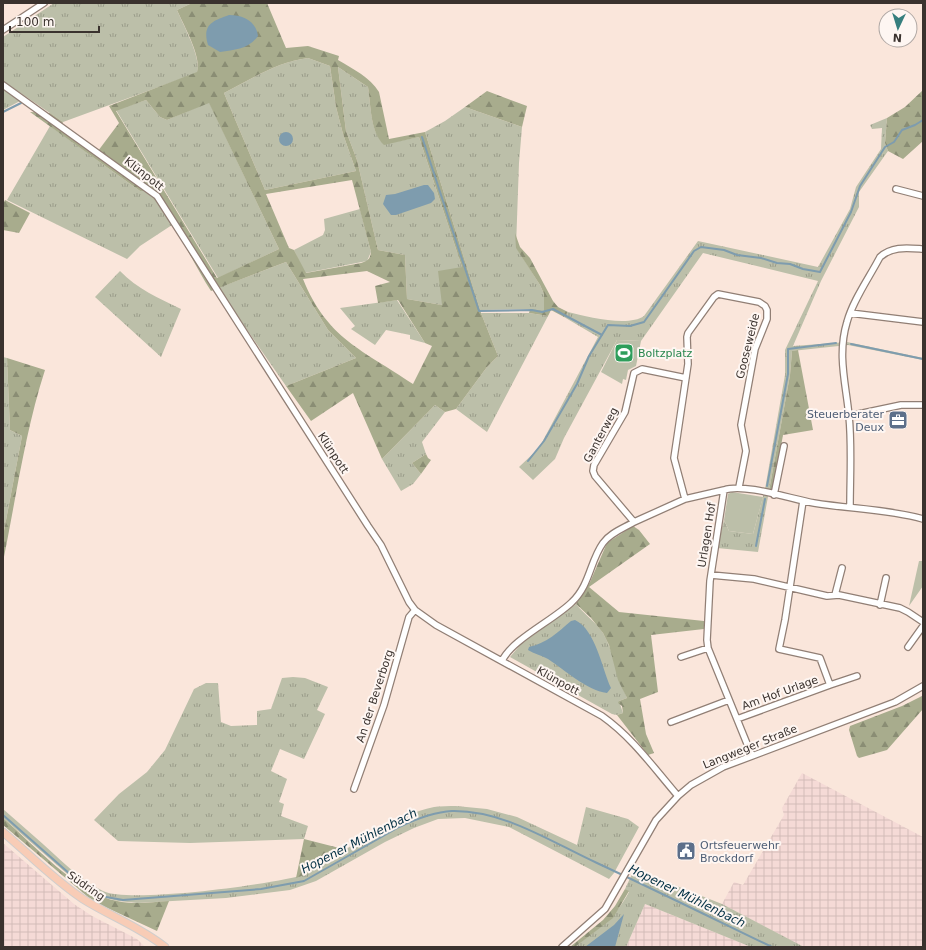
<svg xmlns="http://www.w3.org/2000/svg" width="926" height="950" font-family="'DejaVu Sans',sans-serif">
<defs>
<pattern id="industrial-grid" width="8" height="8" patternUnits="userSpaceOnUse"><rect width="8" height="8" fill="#f5dad6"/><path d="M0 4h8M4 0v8" fill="none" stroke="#d3bcb8"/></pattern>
<pattern id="grass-tufts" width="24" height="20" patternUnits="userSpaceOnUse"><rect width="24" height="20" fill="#bcbfa9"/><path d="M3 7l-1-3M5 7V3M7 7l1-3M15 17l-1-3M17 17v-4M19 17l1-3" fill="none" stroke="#9a9c8a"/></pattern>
<pattern id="forest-firs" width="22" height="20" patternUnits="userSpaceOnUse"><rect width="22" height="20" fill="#a8ac8d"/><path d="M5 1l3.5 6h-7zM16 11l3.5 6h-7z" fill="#8a8d74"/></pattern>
</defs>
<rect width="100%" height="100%" fill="#fae6db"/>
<path fill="url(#industrial-grid)" d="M802,773L923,837V848L921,852L923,854V947H803L722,904L734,882L743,885L784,815L782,808Z
M3,843L74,904L92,916L137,939L145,947H3Z
M645,904L751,947H626Z"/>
<path fill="url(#grass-tufts)" d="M54,3H192L177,10C183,25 202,58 197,73L63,122L3,81V37Z
M308,58L330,66L336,107L343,134L356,171L265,190L224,93C251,79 277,62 308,58Z
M338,67L368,87C371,105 370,132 384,144L419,137L462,267L442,305L407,299L405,255L378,250L357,160L346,131Z
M3,89L20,101L3,110Z
M146,100L160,117L167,120L209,102L279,249L218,278L116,110Z
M465,107L522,127L519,163L516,247L540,285L544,294V312L530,309L480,310L425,132L445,121Z
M887,118L885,143L888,151L859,192V207L821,281L793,346L847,342L923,358V360L848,345L792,351L790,375L758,552L717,548L724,520L729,531L753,534L765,489L785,375V350L818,281L703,253L641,341L617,340L564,438L555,459L533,480L519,467L539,448L598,337L564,317L568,312C587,317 629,327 644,316L698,241L818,267L850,209L856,187L881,149L882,128L872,129L870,125Z
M50,126L140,191H146L160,205L172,225L140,246L127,259L7,200Z
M360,209L371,252L367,261L305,273L294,250L323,235L325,230L324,219Z
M286,262L328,330L356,358L286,386L218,288Z
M120,271C137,289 159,298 181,309L161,357L95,297Z
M397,300L425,343L410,339V335L386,330L375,345L351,329L355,326L340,308Z
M481,313H529L548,316L487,432L456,409L487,367L498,356Z
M3,357L7,358L10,430L22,436L3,536Z
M435,405L445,412L422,442L426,454L412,463L421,474L413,484L401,491L382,459Z
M576,604C584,614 596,622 603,633C614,652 618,678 627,698L619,701L623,713L617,715L612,714L510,657L521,644Z
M293,677L305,678L328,687L317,710L325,714L304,759L280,749L271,771L287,779L279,802L284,804L281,816L308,826L304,839L190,843L118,841L94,820L119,794L147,772L165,750L194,689L206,683H218L221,722L231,726L257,725V711L271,709L282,678Z
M456,806L487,809L517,817L577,845L586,807L628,819L639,827L614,873L609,879L509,827L465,818L438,819L414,828L385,842L316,881L290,890L226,898L137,903L118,901L103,897L80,885L3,818V809C20,824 38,839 55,855C70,869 85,882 103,891C129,904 276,884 307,874C341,853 396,814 434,807C441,806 449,806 456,806Z
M632,874L649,875L722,904L804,947H751L645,904L626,947H575C599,927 614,920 629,892L625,889Z"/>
<path fill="url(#forest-firs)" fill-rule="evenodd" d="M192,3H267L286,48L308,46L339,56L338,60C353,69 370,77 379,92L389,139L425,132L481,313L498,356L487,367L456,409L445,412L435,405L382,459L353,393L311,421L286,386L356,358L328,330L286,262L211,291C191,260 172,215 146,191H140L30,112L50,113L63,122L62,124L98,151L119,123L109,106L197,72C202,57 183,24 177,10ZM308,58L330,66L336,107L343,134L356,171L265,190L224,93C251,79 277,62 308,58ZM338,67L368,87C371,106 370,132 384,145L419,137L462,267L438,271L442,305L407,299L405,255L378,250L357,160L346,131ZM146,100L160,117L167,120L209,103L279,249L217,278L116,111ZM352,180L371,252C370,259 368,261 361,263L306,273L294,250L289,248L266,194ZM367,271L390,282L375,286L378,303L398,300L425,343L432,346L413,384C363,350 327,339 303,279Z
M923,90V141L903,159L888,151L885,143L887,118L905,107Z
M487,91L527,106L522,127L465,107Z
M5,200L30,213L19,233L3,230V204Z
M515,233L520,247L530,258L553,301L558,307L568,312L564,317L551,310L548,316L529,313L530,309L544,311V294L540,285L516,248Z
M798,350L813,430L783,435L773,491H769L790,375L792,351Z
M7,358L45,370C25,432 16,498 3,562V536L22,436L10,430Z
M426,454L428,458L431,460L421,474L412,463Z
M633,526L639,530L650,544L589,587L619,612L704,621V629L651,635L658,692L640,699L646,734L654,753L648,755L617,715L623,713L622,706L618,703L619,701L627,698L618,680L609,645L603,633L591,618L576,604L590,582L607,543Z
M922,696L923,709L887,750L859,758L857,756L849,730L850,726L902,706Z
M3,818C33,844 78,894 117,901C134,905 152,902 169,901L157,931L101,905L88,897L3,825Z
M304,839L347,850L307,874L296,878Z
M625,889L629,891L613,918L575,947H570L603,920L615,906Z"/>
<path fill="#bcbfa9" d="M617,340L641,341L636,366L628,370L626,380L623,379L622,384L601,372Z
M732,492L763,497L753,534L729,531L724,520L728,494Z
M919,561H923V586L909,606Z"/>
<path fill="#7e9cae" d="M229,15C243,15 256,21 258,36C249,49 235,50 220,52L208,45C202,25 212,21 229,15Z
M279 139a7 7 0 1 1 14 0a7 7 0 1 1-14 0Z
M424,185H428L434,193L435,199L431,203L396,215H391L383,204L386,195L395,194Z
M575,620C596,630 602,669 611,688L607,693C586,690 565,670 548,659C541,655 534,654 528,650L529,647C547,643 558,632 571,621Z
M624,914L615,947H585L614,925Z"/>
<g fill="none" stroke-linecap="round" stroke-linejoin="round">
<path stroke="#7e9cae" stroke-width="2" d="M3,112L21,103
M422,137L479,311L532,310L542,312L553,309L602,335
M851,344L923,359
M528,461L544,441L577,384L589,356L608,325L630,326L644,322L694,251L701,247L724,250L737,255L761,258L777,263L790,264L803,269L820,272L851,212L860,186L885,147L894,142L902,130L915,125L923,120
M767,486L788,374V349L836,343
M756,546L765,499
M3,815L79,882L106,897L123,900L261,889L304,881L399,827C416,819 433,812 452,811C504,810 551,842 597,863C655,890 714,919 772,947"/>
<g stroke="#917f75" stroke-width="8">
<path id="minor" d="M3,30L44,3
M3,85L157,196L368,526L381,545L409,602L415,610L436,625L602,716C633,738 653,767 678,796
M896,189L923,196
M850,313L923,322
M686,378L642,369L634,373L625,412L594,465L593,471L595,476L634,522L685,499L724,490
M849,416L901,405H923
M774,495L784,446
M685,499L674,458L688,364L687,337L688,333L714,297L718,294L759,302L765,306L767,310V319L755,349L741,425L746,451L739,487
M850,507C850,477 852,446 849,416C846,384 837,355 847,322C853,300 869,278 880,257C892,246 907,248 923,249
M711,575L754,579L827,596L839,595L900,608L908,612L923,622
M835,595L842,568
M880,605L886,578
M908,647L923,626
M681,657L708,648
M502,661C511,640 554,620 572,602C590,585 590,561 603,543C610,533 624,528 634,522
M830,685L857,676
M737,719L830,685L820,658L779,649L785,620L803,501
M671,722L729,700
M752,756L708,648L707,640L710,581L724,490C745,483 791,499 814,503C850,509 888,509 923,519
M354,789L384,705L409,617L415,610
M562,947L605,909L656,820L678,796L691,785L723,767L895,702L923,686"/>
</g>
<g stroke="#d0cecd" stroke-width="9">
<path id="major" d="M3,832C29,854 54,880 83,899C110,916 140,927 165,947"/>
</g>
<use href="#minor" stroke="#fff" stroke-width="5.5"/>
<use href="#major" stroke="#f8ccb6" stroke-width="7"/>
</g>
<defs>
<g id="stadium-square" transform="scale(1)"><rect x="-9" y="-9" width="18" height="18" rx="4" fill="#2e9e5b" stroke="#fef6f2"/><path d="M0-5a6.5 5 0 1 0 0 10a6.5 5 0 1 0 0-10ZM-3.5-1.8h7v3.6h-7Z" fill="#fff"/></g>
<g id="office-square" transform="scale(1)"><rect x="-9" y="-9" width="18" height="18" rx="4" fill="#5c6f8a" stroke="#fef6f2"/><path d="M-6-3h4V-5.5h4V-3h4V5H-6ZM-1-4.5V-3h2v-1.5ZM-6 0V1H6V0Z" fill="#fff"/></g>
<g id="civic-square" transform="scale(1)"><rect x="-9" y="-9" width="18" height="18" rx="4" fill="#5c6f8a" stroke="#fef6f2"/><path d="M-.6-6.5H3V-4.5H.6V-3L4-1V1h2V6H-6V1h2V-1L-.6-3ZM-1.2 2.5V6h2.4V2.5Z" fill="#fff"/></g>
</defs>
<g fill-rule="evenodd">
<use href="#stadium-square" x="624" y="353"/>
<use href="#office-square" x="898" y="420"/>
<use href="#civic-square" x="686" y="851"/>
</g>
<g text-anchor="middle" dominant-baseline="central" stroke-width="4" stroke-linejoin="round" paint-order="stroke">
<g font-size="11" fill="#3a322e" stroke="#fef6f2">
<text transform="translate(144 174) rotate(38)">Klünpott</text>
<text transform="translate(748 346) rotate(-76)">Gooseweide</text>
<text transform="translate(601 435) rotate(-62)">Ganterweg</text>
<text transform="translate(333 453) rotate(57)">Klünpott</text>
<text transform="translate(707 535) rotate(-81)">Urlagen Hof</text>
<text transform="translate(558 681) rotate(29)">Klünpott</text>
<text transform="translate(780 693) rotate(-20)">Am Hof Urlage</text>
<text transform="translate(375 696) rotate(-72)">An der Beverborg</text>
<text transform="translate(750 747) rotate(-22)">Langweger Straße</text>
<text transform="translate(86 886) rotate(35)">Südring</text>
</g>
<g font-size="11" fill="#27864d" stroke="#fef6f2" text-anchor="start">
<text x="638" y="353">Boltzplatz</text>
</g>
<g font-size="11" fill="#4e5e75" stroke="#fef6f2" text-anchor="end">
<text x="884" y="414">Steuerberater<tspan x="884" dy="13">Deux</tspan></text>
<text x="700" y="845" text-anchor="start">Ortsfeuerwehr<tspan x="700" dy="13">Brockdorf</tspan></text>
</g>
<g font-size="12" font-style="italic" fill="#022f43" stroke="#fef6f2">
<text transform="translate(359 841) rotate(-27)">Hopener Mühlenbach</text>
<text transform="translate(687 896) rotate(26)">Hopener Mühlenbach</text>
</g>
</g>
<rect width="926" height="950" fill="none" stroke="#3a322e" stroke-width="8"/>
<g transform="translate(898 28) rotate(184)"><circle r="19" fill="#fef6f2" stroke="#b0a8a4"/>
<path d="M0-3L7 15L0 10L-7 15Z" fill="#367f7e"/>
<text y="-6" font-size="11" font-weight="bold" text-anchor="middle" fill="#3a322e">N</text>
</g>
<path d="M10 26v6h89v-6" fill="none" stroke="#3a322e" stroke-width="2"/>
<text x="16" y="26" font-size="12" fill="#3a322e" stroke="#fef6f2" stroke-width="3" paint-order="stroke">100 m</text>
</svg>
